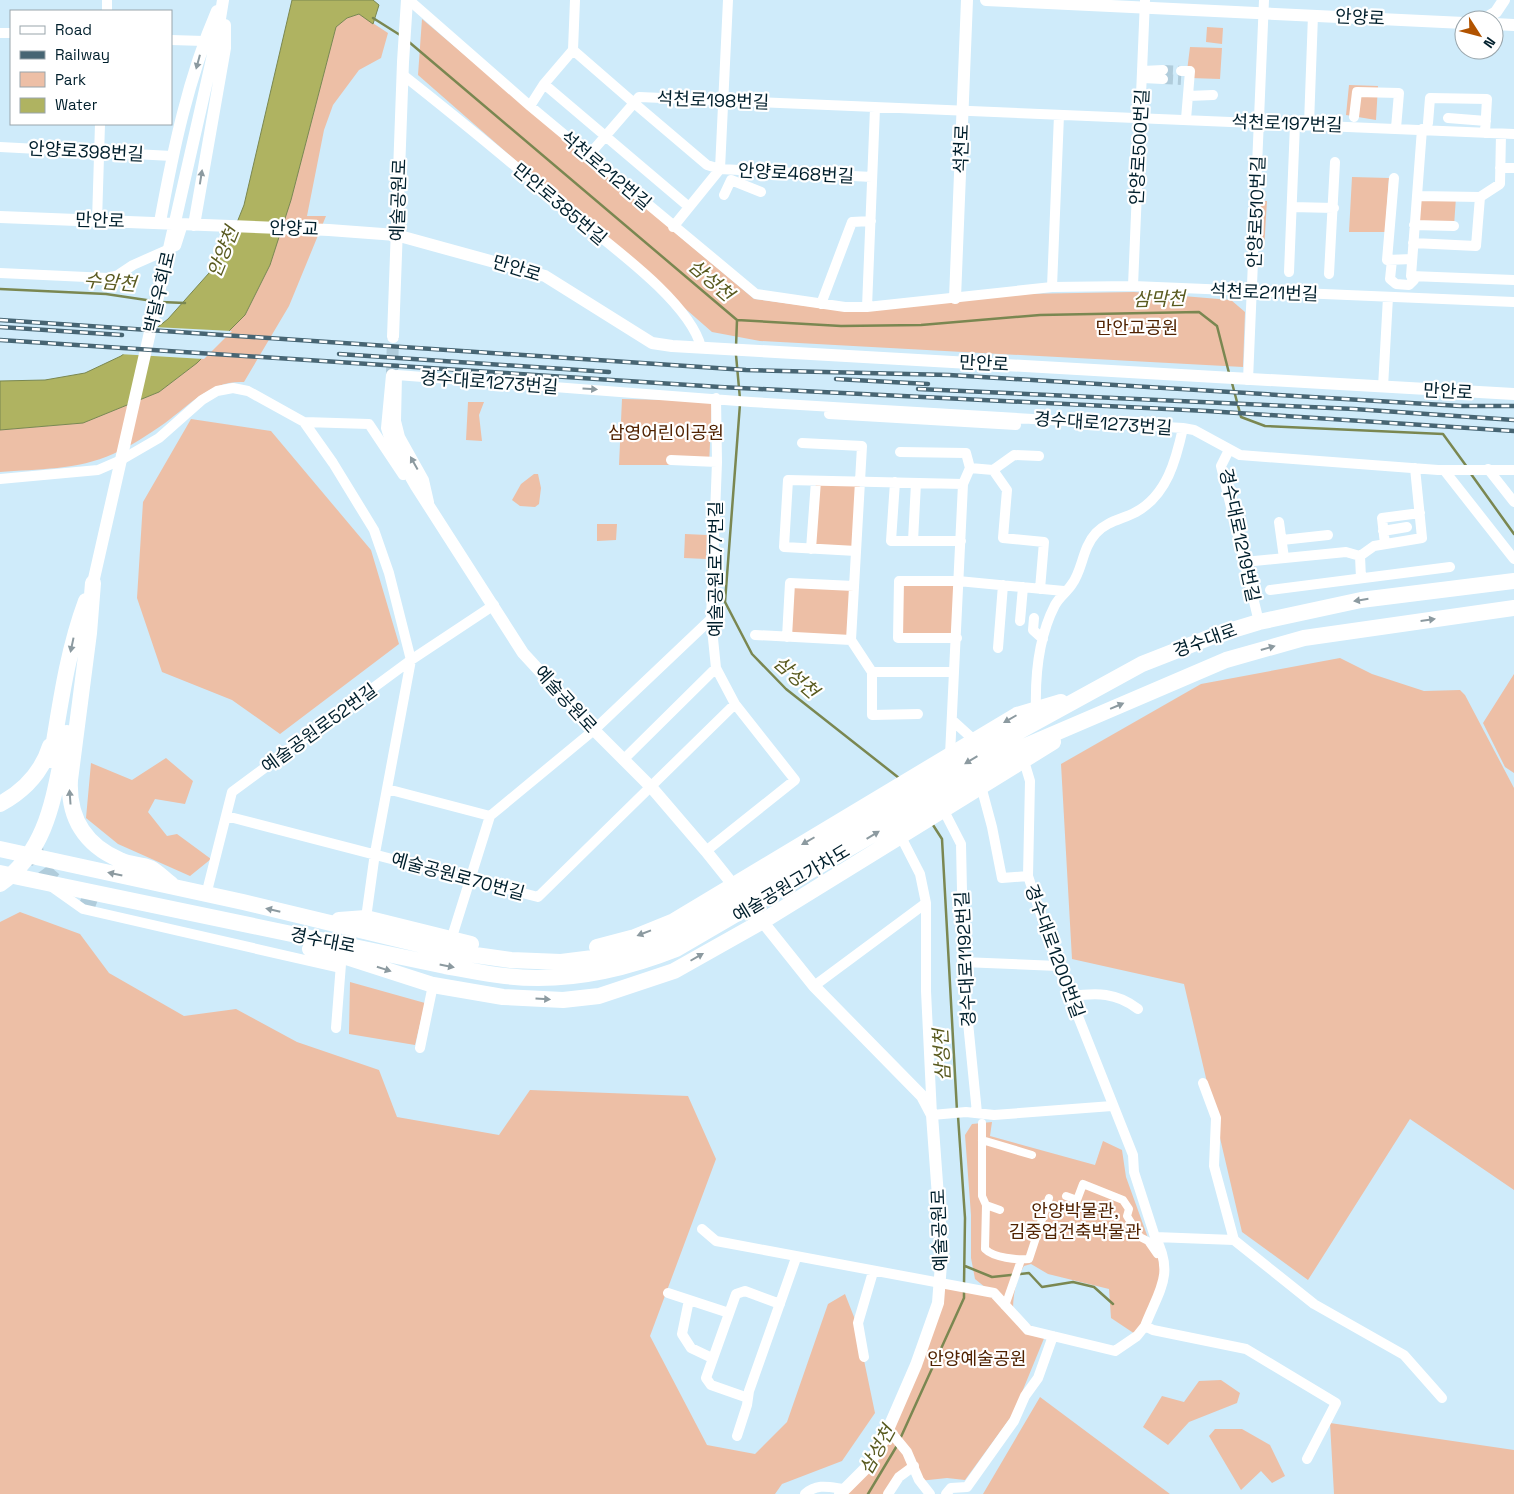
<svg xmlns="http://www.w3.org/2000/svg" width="1514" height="1494" font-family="'Space Grotesk','Noto Sans KR',sans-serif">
<rect width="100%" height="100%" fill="#cfebfa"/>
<path fill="#edbfa6" d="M359,14L388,33L381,58L359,70L333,105L324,130L307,216H326L289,306L244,382C211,380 189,405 165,423C149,434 130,447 113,454C78,470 37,469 0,472V430L83,423L159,392L197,363L245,315L270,265L291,200L336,27L347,18Z
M422,19L754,299L821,308L1021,294L1134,292L1231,300L1245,312L1243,367L760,341L712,332L418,75Z
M1207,27L1223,28L1222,44L1206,42Z
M1190,47L1222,48L1220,79L1190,78L1187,71Z
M1349,85L1378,86L1376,120L1346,115Z
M1352,177L1389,178L1385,232H1349Z
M1417,196L1456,197L1454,226L1414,225Z
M1261,201H1267L1264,249H1259Z
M622,399L712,401L709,465H619Z
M468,402H484L479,415L482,441L466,440Z
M191,419L271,431L371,550L399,644L280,734L232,700L162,672L137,598L143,502Z
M534,474H538L541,488L539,504L535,507L520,506L512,500L521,484Z
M816,481L860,482L856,551L811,549Z
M597,524H617L616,540L597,541Z
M685,534L707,535L706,559L684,558Z
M899,581H958L957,638H898Z
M790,583L854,586L851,640L787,637Z
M1340,658L1372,674L1424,691L1460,690L1465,695L1514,788V1190L1410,1119L1308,1280L1242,1232L1184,984L1072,959L1061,764L1201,684Z
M1514,674V773L1505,767L1483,723Z
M166,758L193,781L185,804L155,799L148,812L167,836L177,834L211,859L190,876L118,844L86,818L91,763L132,780Z
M20,912L80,934L109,973L184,1016L236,1009L297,1042L379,1070L397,1117L499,1135L530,1090L688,1096L716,1159L650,1336L707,1445L755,1454L787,1422L828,1304L845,1294L856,1322L875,1413L842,1461L782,1484L775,1494H0V922Z
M350,982L425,1003L415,1045L349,1034Z
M992,1122L990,1136L1095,1165L1103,1141L1122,1150L1126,1177L1148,1238L1160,1252L1163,1272L1146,1318L1135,1334L1111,1318L1109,1289L1048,1274L1031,1264L1024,1266C1016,1280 1013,1294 1013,1310L975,1279L971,1258V1215L965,1135L972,1124Z
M940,1284L982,1290L1045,1336L1013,1414L965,1480L947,1478L919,1481L914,1467L889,1494H841L884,1441Z
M1221,1380L1240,1393L1237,1403L1189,1422L1168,1445L1143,1427L1162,1396L1184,1402L1199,1381Z
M1040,1397L1170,1494H983Z
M1330,1423L1514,1450V1494H1334Z
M1215,1429H1242L1270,1445L1285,1476L1272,1483L1261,1471L1241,1490L1209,1436Z"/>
<path fill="#afb361" stroke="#7a8751" d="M292,0H373L379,5L373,24L359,14L347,18L336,27L291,200L270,265L245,315L197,363L159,392L83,423L0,430V381L45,380L85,373L121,356L168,319L209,273L228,245L244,205Z"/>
<path fill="#cfebfa" d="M154,327L232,331L204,359L119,354Z"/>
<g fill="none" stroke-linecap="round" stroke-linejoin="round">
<path stroke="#7a8751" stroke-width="2.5" d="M373,18L400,35
M409,42L737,320L736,347
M0,289L106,294L153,301
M161,302L185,303
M737,320L841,326L921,325L1040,315L1199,312L1217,326L1229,373
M736,355L740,399
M1232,383L1241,417L1265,426L1443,434L1467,467
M740,404L725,602L752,654L786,689L899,778
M1471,474L1514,534
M933,825L942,839L957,1111
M958,1116L965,1218L964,1285
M965,1266L992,1277L1029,1273L1042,1287L1073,1282L1094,1287L1113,1304
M900,1439L964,1298V1291
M868,1494L898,1444"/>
<path stroke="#b0ccdb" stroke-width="10" stroke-dasharray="10 5" stroke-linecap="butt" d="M1163,70L1181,71
M1163,79L1181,80"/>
<path stroke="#b0ccdb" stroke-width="12" stroke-dasharray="12 6" stroke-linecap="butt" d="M392,375L393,337"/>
<path stroke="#b0ccdb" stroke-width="16" stroke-dasharray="16 8" stroke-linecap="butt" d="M35,847C36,878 75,895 100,904"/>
<path stroke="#fff" stroke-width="8" d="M982,1123V1196L986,1205L1000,1210
M982,1140L1032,1155
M1066,1196L1077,1200L1083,1184L1123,1200L1129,1209L1127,1216L1140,1237L1148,1241L1157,1254
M986,1205L985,1249C994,1258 1017,1260 1029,1259L1049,1198
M1005,1306L1021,1260"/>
<path stroke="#fff" stroke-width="10" d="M409,0L530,106L756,294L845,307H867L1052,287L1133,286L1514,302
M107,11V0
M0,33H11
M171,40L204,41
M573,50L634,103L639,97L1514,134
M1143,71L1163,70
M1181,71H1190L1186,119
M403,75C459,119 513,164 567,210C605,242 689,300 701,347
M1143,78L1163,79
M544,84L689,207
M1188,96L1213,95
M530,106L544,84L573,50L575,0
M1354,117L1357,92L1399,93L1396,128
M1448,118L1486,121
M1428,123L1430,98L1487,99L1485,133
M1309,124L1313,15
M1422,129L1411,276L1514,280
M0,147L172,156
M589,155L634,103L707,165L720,169L872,177
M1500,168H1514
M1394,178L1387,260L1412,259
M724,195L731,180L761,192
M1417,196L1480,197L1500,184L1501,134
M1292,207L1334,208
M97,221L100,124
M1414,225L1454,226
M673,227L720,169L728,0
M1413,243L1476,246L1480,197
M1392,260L1390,279L1396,284L1409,285L1414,280
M1289,272L1295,124
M0,273L108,278L118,275L133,265L176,246L183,224
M1329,274L1335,162
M1133,286L1145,0
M1052,287L1059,115
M821,304L852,222L871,221
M867,307L875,108
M1248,380L1264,0
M1383,387L1388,297
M829,414L1016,425
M304,422L333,463L374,530L389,573L411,660L375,853L366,918
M802,443L862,446L851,640
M1229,450L1221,466L1259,622
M900,452L966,453L970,468L963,484L950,755
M671,460L717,462
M970,468L993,470L1014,455L1039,456
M1488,469L1514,502
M993,470L1007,490L1003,538L1044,542L1040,589
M1444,470L1514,559
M0,479L98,470L121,460L159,438L202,400L217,391L233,388L248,391L304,422L369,424L403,475
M895,482L891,541H961
M429,502L424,480L400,437L396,421L397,375L751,402L1183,428L1194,430L1240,455L1438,470H1514
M1279,522L1284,558
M1383,531L1407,527
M1282,540L1328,535
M913,541L916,483
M1385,544L1382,518L1420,513
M811,549L816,481
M856,551L784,547L788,480L963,484
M1360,556L1361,578
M1244,562L1346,552L1360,556L1374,546L1422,538L1415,468
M1270,590L1450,567
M1034,618L1033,630L1043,639
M1020,621L1023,587
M755,635L851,640L872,672H954
M787,637L790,583L854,586
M957,638H898L899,581H958L1064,591
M998,648L1003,585
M872,672V715L918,714
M1036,709C1035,674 1039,636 1055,605C1060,596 1067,592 1072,584C1083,569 1082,548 1096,533C1107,521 1123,519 1136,512C1167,495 1176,460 1183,428
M952,720L974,740
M623,760L716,668
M1024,761L1030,781L1028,876L1058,966L1133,1155L1134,1172L1155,1237L1234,1240L1314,1304L1404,1355L1442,1398
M981,786L992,827L1002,878L1028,876
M387,789L490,816
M943,809L961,844L963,938L962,962L977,1113
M226,816L538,897L735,704
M900,835L920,874L926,903V991L932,1115L966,1112L994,1115L1112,1106
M706,851L795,780L735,704L716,668L711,619L717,462L716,398
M52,887L83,909L340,968
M206,895L232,792L236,789L411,660L494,605
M451,940L490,816L594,730L711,619
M962,962L1058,966
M814,986L926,903
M1070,996C1097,993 1116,992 1138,1009
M336,1028L341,964
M420,1048L433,985
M1203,1083L1216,1118L1214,1166L1234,1240
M702,1229L716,1241L994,1293L1028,1330L1115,1351L1137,1336L1145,1326L1153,1330L1246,1349L1336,1403L1307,1459
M668,1293L729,1313
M689,1300L682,1334L691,1348L712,1358
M1145,1326C1159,1290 1175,1274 1155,1237
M864,1357L858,1323L873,1272
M748,1398L711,1385L706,1378L736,1294L745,1291L780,1304
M889,1430L907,1452L919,1480L930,1494
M737,1436L747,1405L749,1391L796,1258
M805,1494C817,1483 829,1487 844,1489
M888,1494L899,1477L914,1466
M946,1494L951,1488L967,1487L1014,1421L1025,1396L1038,1378L1053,1336"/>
<path stroke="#fff" stroke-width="12" d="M986,0L1464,23
M1483,20L1496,12L1504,0
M1494,24L1514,25
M0,217L329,230L396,235L545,276L652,343L672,346L1514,394
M160,222C173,151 188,78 217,11
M194,225L225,48V25
M955,298L967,0
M393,337L403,62L407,0
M392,375L387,428L392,444L416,486L523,653L594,730L652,788L706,851L814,986L922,1096L932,1115L942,1251L938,1303L916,1365L883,1441L867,1467L840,1494
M93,583L217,37L223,0"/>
<path stroke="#fff" stroke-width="16" d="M93,583L89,633L70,780C68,818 85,845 120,860C129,865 141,864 150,868C158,872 165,880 172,885
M51,760C60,706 67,652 86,601
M0,804C24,791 42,772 50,746
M0,849L243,902L447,951L511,960L561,962L601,957L642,948L698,922L1018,732L1142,664L1216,635L1259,622L1361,600L1514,581
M0,873L445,966C464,969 485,974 505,976C563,983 623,970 676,949L1023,747L1226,660L1304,638L1514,608
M0,884C51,848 54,790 67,733
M339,920L366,918L471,944
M597,947L635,937L672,922L1017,715L1061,702
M310,949L343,956L433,985L503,997L563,1000L599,996L674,971L763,921L1053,742"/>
<g stroke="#476573" stroke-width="4.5">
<path id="rail" d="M0,320L746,370L949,375L1460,406H1514
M0,327L122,335
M0,340L720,387L1207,411L1514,431
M339,354L609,372
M836,379L928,384
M918,389L1354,409L1514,420"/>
</g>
<use href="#rail" stroke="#fff" stroke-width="2.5" stroke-dasharray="8" stroke-linecap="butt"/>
</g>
<defs><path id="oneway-solid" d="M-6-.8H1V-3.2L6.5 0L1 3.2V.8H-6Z" transform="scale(1.25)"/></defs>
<g fill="#8c9aa0">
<use href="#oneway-solid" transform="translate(198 62) rotate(105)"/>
<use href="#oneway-solid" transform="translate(201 177) rotate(-81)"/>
<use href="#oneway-solid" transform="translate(590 389) rotate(4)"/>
<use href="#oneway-solid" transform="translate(414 463) rotate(-119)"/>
<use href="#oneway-solid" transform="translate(1361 600) rotate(171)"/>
<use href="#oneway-solid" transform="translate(1428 620) rotate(-8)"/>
<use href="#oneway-solid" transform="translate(72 645) rotate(102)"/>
<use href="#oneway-solid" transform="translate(1268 648) rotate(-16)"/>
<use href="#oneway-solid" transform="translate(1117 706) rotate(-23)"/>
<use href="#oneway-solid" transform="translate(1010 719) rotate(150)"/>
<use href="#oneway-solid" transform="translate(971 760) rotate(149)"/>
<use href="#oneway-solid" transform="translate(70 797) rotate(-94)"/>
<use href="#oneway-solid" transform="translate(873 835) rotate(-31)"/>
<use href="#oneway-solid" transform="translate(808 841) rotate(150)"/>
<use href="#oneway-solid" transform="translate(115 874) rotate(-168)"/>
<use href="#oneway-solid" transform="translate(273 910) rotate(-167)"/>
<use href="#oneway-solid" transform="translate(644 933) rotate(159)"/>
<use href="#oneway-solid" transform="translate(697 957) rotate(-30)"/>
<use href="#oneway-solid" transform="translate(447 966) rotate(11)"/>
<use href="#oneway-solid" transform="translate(384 969) rotate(18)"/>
<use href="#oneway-solid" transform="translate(543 999) rotate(3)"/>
</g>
<g text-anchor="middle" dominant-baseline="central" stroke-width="4.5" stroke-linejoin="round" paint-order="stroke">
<g font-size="18" fill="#001f2c" stroke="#fff">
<text transform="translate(1360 17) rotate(3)">안양로</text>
<text transform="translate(713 100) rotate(2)">석천로198번길</text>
<text transform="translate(1287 123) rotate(2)">석천로197번길</text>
<text transform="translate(1139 147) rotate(-87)">안양로500번길</text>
<text transform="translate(961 149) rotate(-88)">석천로</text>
<text transform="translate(86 151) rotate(3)">안양로398번길</text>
<text transform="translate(606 170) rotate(40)">석천로212번길</text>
<text transform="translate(796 173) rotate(3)">안양로468번길</text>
<text transform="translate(398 200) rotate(-88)">예술공원로</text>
<text transform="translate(560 204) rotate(40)">만안로385번길</text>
<text transform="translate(1256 212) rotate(-88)">안양로510번길</text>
<text transform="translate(100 220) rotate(2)">만안로</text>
<text transform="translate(294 228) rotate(2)">안양교</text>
<text transform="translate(517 268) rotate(17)">만안로</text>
<text transform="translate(159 292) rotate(-77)">박달우회로</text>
<text transform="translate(1264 292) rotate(2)">석천로211번길</text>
<text transform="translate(984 363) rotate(3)">만안로</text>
<text transform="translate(489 382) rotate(4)">경수대로1273번길</text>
<text transform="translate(1448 391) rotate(3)">만안로</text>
<text transform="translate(1103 423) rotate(4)">경수대로1273번길</text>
<text transform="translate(1240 535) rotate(78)">경수대로1219번길</text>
<text transform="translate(715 569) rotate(-90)">예술공원로77번길</text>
<text transform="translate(1205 640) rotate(-20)">경수대로</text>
<text transform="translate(566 699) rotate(48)">예술공원로</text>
<text transform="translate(319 728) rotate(-36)">예술공원로52번길</text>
<text transform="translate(458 876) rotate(15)">예술공원로70번길</text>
<text transform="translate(791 883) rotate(-31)">예술공원고가차도</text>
<text transform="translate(323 940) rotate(11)">경수대로</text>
<text transform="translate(1055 951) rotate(70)">경수대로1200번길</text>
<text transform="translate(965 959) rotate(-93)">경수대로1192번길</text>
<text transform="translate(939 1230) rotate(-92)">예술공원로</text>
</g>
<g font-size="18" fill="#502201" stroke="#fff">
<text x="1137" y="327">만안교공원</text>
<text x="666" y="432">삼영어린이공원</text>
<text x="1075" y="1210">안양박물관,<tspan x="1075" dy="21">김중업건축박물관</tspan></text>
<text x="977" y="1358">안양예술공원</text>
</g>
<g font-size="19" font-style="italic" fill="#595a1f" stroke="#fff">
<text transform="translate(223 252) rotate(-68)">안양천</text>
<text transform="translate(711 280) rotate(41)">삼성천</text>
<text transform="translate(110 282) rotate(5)">수암천</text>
<text transform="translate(1159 299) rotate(-1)">삼막천</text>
<text transform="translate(796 677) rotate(42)">삼성천</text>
<text transform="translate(942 1055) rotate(-93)">삼성천</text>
<text transform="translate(877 1450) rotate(-61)">삼성천</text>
</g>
</g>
<rect x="10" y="10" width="162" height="115" fill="#ffffff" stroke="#99a5ab"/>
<rect x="20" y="26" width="25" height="8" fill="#ffffff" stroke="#99a5ab"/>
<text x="55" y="35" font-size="15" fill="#001f2c">Road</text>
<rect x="20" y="51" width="25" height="8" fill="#476573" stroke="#99a5ab"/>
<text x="55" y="60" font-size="15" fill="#001f2c">Railway</text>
<rect x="20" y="72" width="25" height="15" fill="#edbfa6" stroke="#99a5ab"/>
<text x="55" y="85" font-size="15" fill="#001f2c">Park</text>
<rect x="20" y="98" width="25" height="15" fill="#afb361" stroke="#99a5ab"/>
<text x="55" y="110" font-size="15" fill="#001f2c">Water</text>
<g transform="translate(1479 35) rotate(126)"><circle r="24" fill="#ffffff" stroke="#99a5ab"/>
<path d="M0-4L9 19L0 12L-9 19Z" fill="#b15300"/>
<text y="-8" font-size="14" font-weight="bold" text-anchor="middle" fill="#001f2c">N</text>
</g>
</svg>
